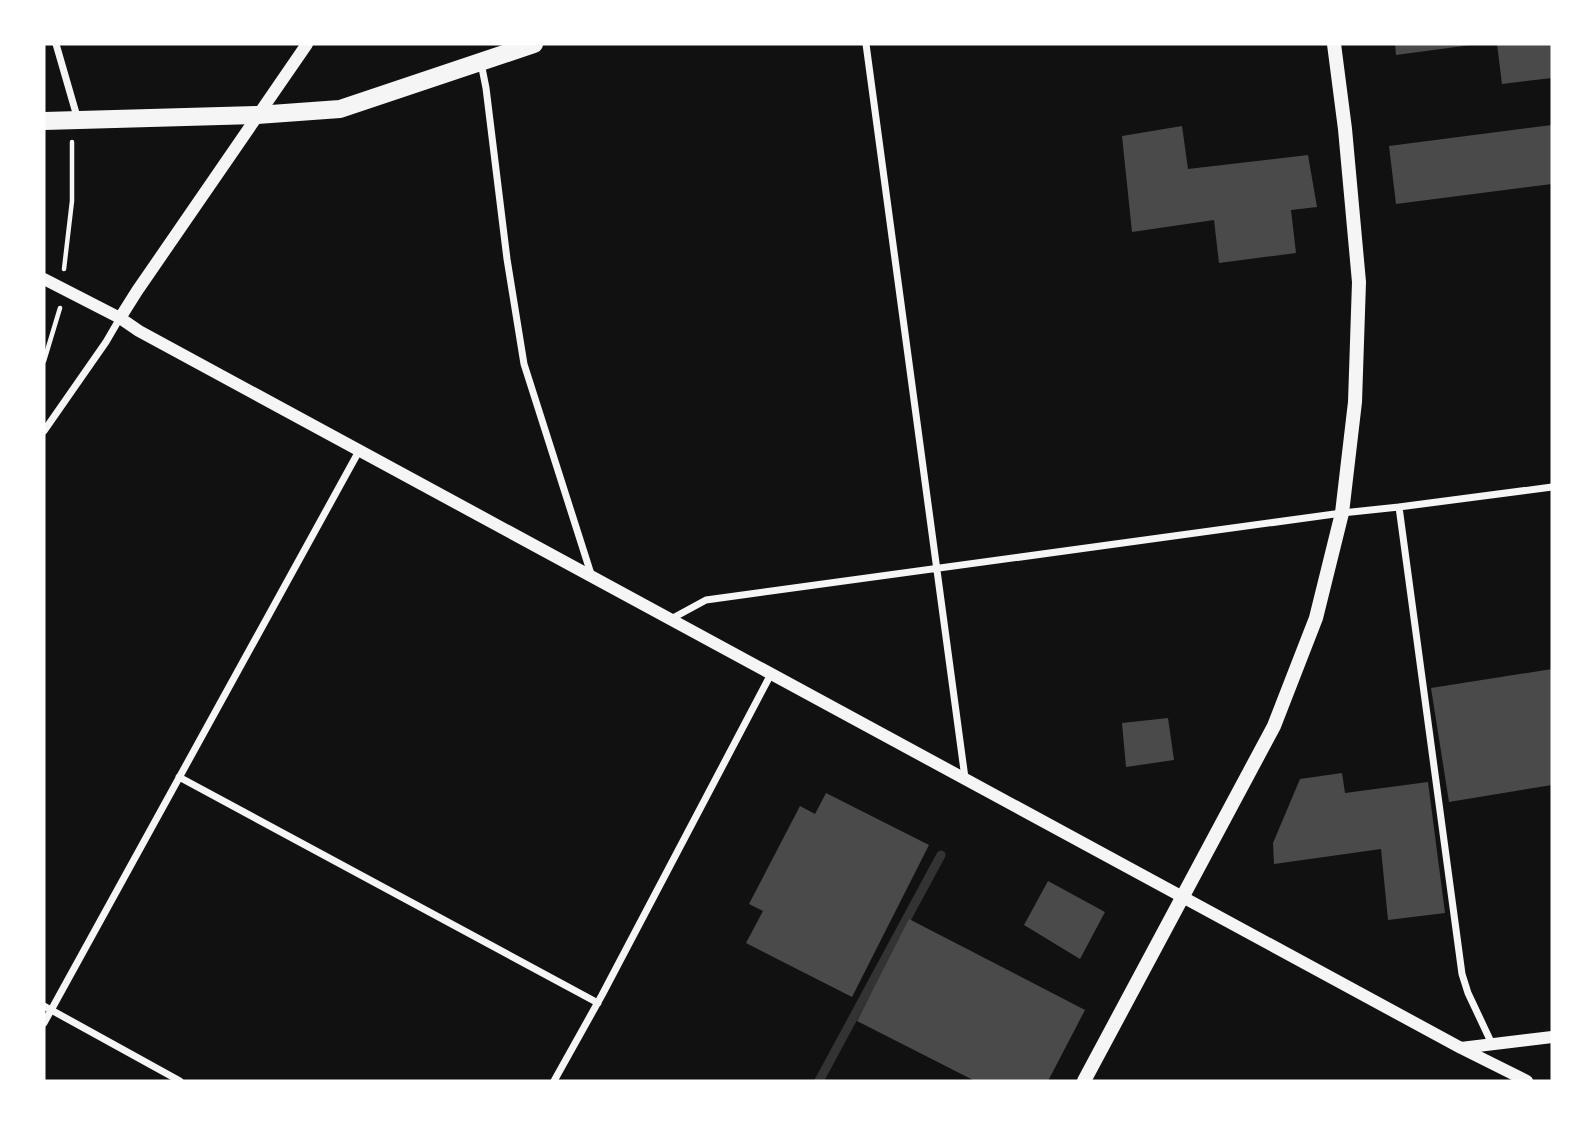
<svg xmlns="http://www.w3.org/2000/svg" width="1596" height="1125" font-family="Karla,sans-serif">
<rect width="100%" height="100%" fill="#111"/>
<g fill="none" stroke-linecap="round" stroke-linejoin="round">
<path stroke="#333" stroke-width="9" d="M819,1081L941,855"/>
</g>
<path fill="#4a4a4a" d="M1395,44H1471V45L1396,55Z
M1497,44H1552V78L1502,84Z
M1552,125V184L1396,204L1389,146Z
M1182,126L1188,169L1308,155L1317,207L1291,210L1296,253L1219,263L1214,220L1132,232L1122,136Z
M1552,669V785L1449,802L1431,688Z
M1168,718L1174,760L1126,767L1122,723Z
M1342,773L1345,793L1428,782L1445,913L1388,920L1381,849L1274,864L1273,843L1300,779Z
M826,793L929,845L852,997L746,943L763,911L749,904L800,806L815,814Z
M1048,881L1105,912L1080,959L1024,925Z
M909,919L1085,1010L1048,1081H975L857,1021Z"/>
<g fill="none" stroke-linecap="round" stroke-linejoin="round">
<path stroke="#f5f5f5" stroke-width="4.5" d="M64,269L72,201V142
M44,361L60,308"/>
<path stroke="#f5f5f5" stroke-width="7" d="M56,44L78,120
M866,44L965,778
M481,63L486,88L507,259L524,364L592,577
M44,431L106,342L120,318
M1399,507L1462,974L1468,993L1492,1044
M671,619L706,600L1342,513L1399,507L1552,487
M179,777L598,1003
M44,1006L180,1081
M44,1023L359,451
M554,1081L602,995L771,674"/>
<path stroke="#f5f5f5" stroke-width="12" d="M44,279L120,318L139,331L1461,1048L1527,1081
M120,318L137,291L307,44
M1461,1048L1552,1037"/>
<path stroke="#f5f5f5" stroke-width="14" d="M1084,1081L1274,726L1316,618L1342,513L1355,402L1359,282L1345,129L1334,44"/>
<path stroke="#f5f5f5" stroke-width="18" d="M44,121L257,115L340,109L534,44"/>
</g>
<rect width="1596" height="1125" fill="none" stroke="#ffffff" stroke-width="91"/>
</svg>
